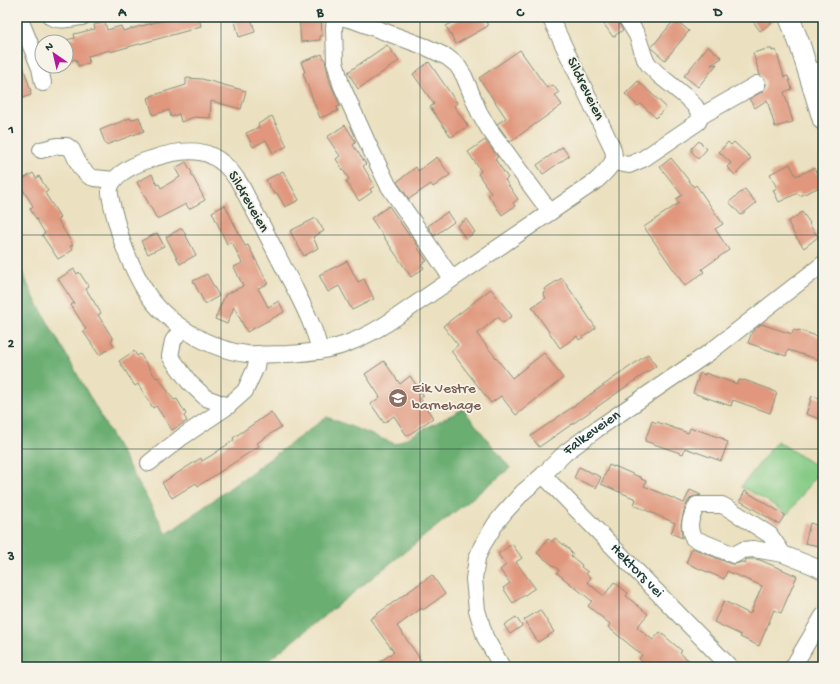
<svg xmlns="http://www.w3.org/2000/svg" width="840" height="684" font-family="'Gochi Hand',sans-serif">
<rect width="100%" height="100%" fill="#f7f3e8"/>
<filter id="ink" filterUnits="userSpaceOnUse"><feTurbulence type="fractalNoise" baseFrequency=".025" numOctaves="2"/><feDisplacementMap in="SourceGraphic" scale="8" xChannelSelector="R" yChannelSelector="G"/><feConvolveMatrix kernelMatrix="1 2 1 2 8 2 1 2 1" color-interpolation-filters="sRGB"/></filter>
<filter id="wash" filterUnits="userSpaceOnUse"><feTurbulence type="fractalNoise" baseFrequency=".012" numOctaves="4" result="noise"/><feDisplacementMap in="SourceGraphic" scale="16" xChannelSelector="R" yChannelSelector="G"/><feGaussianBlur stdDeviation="0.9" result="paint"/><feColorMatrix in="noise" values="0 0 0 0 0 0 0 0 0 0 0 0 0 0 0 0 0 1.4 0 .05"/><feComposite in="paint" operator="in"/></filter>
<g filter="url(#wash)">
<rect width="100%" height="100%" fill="#ebe0bf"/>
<path fill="#84ca85" stroke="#52845c" d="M777,441L821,469L788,514L759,496L741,487Z"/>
<path fill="#6bae72" stroke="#457653" d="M17,261L32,294L167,534L327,417L395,444L463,409L510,468L260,667H17Z"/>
<g id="blocks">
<path fill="#e0977d" d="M175,17H199L201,26L190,29V30L110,52V50L88,56L89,63L78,66L76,59L66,62V40L75,38L74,34L95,29L94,25L105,22L107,30L121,26L123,31Z
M234,17H251L255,32L239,37Z
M299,17H321L322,36H320V40L301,42Z
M463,17H484L488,26L456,44L446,26Z
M599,17H617L618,22L623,30L613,37Z
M750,17H778V18L760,31Z
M675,19L689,31L665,60L651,48Z
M387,45L399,61L358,89L348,72Z
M708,46L722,58L711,65L717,64L698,87L684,76Z
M767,49H772V51L776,50L784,77L788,76L792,89L784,92L793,122L775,127L767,100L755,108L749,99L762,92L765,88L766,84L765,80L760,75L753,53Z
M520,50L547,88L553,85L559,93L555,95L562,105L510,142L497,124L506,118L479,78Z
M19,54L31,91H30L31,95L17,100V55Z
M322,54L325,61L330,82L340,106L337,107L338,111L320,118L303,73L305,72L301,62Z
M429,62L457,103L454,106L468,126L451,137L430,107L434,104L413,74Z
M186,78L202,79L246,91L241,109L211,101L210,118L194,117L181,122L179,114L171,117L169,110L153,115L148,98L151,97V96L186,85Z
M638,81L666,107L656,118L641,104L638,106L625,94Z
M272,116L287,146L273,153L266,140L253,147L246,133L259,127L258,124Z
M139,117L144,131L106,145L100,130L130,118L131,120Z
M345,125L356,142L353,145L366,164L363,166L375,186L370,189L372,192L359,201L346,181L349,179L336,159L340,156L327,137Z
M485,140L498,157L495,159L508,178L505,180L518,199L513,203L515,206L502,215L488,195L491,193L478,174L481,171L468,152Z
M699,141L707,149L698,159L692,152V148Z
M728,142L731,145L734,142L751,158L735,175L727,167L731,163L719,152Z
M562,147L569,156L543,174L537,165Z
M437,157L450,175L433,187L431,184L409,199L397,182L416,167L418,171Z
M671,158L694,187L696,185L723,224L715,229L729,250L702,269L704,272L685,286L644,227L679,203L676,199L682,195L660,167Z
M186,162L192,173H191L205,200L189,209L186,204L157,219L137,182L152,174L157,185L159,184L161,188L180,177L175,168Z
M790,164L796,176L814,168L822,186L800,196L798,193L779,202L773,190L777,188L770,174Z
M283,171L299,200L285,207L277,193L274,194L266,180Z
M33,173L36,178L39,176L48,191L45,193L60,217L58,219L60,224L73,245L70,246L73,250L58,259L42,235L45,233L30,209L33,206L18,182Z
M745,189L756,203L741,215L729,202Z
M225,205L245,246L248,245L268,283L266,284V285L258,288L268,307L279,301L284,312L247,332L234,307L227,324L215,319L225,295L243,286L234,267L242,263L232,242L227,244L212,212Z
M389,206L411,238L412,237L419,247L418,248L427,261L421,264L424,268L411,277L371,218Z
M447,212L454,222L434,236L428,226Z
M802,212L810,223L809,224L818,237L804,248L794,234L788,222Z
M316,218L324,231L313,237L318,248L304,256L290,231Z
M466,219L475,232L466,239L457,226Z
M182,228L196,255L180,264L166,237Z
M157,233L164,246L148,254L141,241Z
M347,261L358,282L364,279L374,299L352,310L339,286L328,292L319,275Z
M74,269L77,274L79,272L89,287L86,289L101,313L98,315L113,339L111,341L114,346L99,355L83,331L86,329L71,305L74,303L58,279Z
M207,274L219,296L205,304L193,281Z
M562,278L596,328L579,340L577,336L560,348L532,307L546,298L543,293L546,292L544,289Z
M491,289L512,316L503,323L498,317L477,334L512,378L544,353L563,378L516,415L501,396L491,403L451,351L458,345L443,326Z
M761,324L792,334L793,330L798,331V330L823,338V361L788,350L786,356L748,343L752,332Z
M134,351L137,356L140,354L156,378L158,377L171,396L174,400L177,399L186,414L184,416L187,421L172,430L156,406L153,408L138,384L135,386L119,361Z
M648,354L656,366L539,447L531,436Z
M384,361L400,384L410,376L424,396L420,398L433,418L407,436L394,416L384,423L371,404L380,397L365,374Z
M700,373L705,375V373L737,384L739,380L743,381L744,380L772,390V391L777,393L770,413L733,400L731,406L693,393Z
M812,396L823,399V420L806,414Z
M271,412L281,427L257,443L259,446L235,462L198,486L196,483L172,498L162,483L201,458L202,461L212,455L234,440L233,438Z
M652,421L657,423V422L688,433L690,428L695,430V429L724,439L723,440L728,442L721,461L685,448L683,454L645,441Z
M609,465L614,467V466L642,478L641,479L646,481L644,486L684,503L690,490L701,495L692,497L688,501L684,510L681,524L682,537V538L671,533L675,523L634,505L636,499L601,484Z
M579,467L601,477L596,488L574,478Z
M745,491L785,515L779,524L740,501Z
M810,523L823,527V547L805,543Z
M555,538L569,549V550L573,554L571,556L582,565L581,567L588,572L586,574L591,578L587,582L604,596L614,582L628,593L626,596L648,614L637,627L653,640L660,632L682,651L680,653L697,667H649L639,659L642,655L608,627L610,624L588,606L592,601L557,573L559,570L537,553L548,539L552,542Z
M512,544L522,558L516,562L535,588L513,603L503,588L510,583L500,570L506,565L498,554Z
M692,548L731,564H735L742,562L745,563L746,559H754L760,560L797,576L781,613L774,610L759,646L740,637L741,635L714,622L724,601L750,614L762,586L727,571L724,579L686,563Z
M432,575L445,594L423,610L422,608L397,626L421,660L411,667H372L394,652L370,619Z
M540,610L554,632L538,642L524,620Z
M516,617L522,626L510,634L504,625Z"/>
</g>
</g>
<g filter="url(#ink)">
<use href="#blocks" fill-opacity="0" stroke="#858e7a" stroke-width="1"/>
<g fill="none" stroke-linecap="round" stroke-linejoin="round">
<g stroke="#858e7a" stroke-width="18">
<g id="minor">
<path d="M19,17L40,68L43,83"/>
<path d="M51,17C60,22 72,18 82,17"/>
<path d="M335,17L334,28L335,62L341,84L368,144L388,185L452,279"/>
<path d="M339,17L353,20L426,47L447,57L457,65L464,76L479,112L489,129L550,212"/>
<path d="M626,17L637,35L645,59L649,65L659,75L686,97L695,106L701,116"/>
<path d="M809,74L823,69"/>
<path d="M41,150L57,146H67L72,150L80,167L89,176L94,178L114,180"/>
<path d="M613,162L629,165L643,159L698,122L701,116L757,84"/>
<path d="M182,328L173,341L170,356L189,382L206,398L228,406L245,391L256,367L258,354"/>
<path d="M320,351C315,329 305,309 295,289C285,271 276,252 266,233C260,221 253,209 247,197C244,191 241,184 236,178C230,169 222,161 212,156C195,147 169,153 151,159C138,163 114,173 110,188C108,197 122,242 126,252C132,266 138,279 146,292C166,323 210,350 247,354C260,355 274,354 287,354C307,353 327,351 346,344C365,337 384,326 401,314L596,181C602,175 613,166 614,157C614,154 613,150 612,147L550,17"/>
<path d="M149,463L182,437L228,406"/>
<path id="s1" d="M543,475L730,667"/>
<path d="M783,554L770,535L731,510L722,505H697C691,518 687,524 693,538L734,555L743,550L754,549L783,554L813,566L823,571"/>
<path id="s2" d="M502,667L485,637L477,610L474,579L477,558L482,546L496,523L504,513L523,492L543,475L565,453L597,429L710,352L823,264"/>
<path d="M793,667L823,616"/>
</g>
</g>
<g stroke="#858e7a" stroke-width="22">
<path id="major" d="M789,17L800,45L823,120"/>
</g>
<use href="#minor" stroke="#fff" stroke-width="16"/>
<use href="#major" stroke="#fff" stroke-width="20"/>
</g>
</g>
<path fill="none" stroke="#1f3d34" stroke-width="1" stroke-opacity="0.55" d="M221,17V667M420,17V667M619,17V667M17,235H823M17,449H823"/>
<defs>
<g id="school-disc" transform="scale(1)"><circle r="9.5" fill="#8d6e63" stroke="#f7f3e8"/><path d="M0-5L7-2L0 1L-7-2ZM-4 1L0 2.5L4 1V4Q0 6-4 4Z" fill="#fff"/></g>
</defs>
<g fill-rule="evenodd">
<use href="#school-disc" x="398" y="398"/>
</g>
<g text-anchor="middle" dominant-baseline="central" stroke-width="3.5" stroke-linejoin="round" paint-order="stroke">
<g font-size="15" fill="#1f3d34" stroke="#f7f3e8">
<text transform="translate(585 89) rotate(64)">Sildreveien</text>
<text transform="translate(248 202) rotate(60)">Sildreveien</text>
<text stroke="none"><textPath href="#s2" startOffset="287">Falkeveien</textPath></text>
<text stroke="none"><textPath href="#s1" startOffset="134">Hektors vei</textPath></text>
</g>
<g font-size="15" fill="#785e54" stroke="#f7f3e8" text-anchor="start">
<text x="412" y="389">Eik Vestre<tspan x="412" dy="17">barnehage</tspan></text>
</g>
</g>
<rect width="840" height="684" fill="none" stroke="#f7f3e8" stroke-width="44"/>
<g transform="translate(54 54) rotate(326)"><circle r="19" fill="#f7f3e8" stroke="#a1aaa0"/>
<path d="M0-3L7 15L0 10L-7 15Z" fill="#b5179e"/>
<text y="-6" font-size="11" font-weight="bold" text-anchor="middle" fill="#1f3d34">N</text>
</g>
<rect x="22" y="22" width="796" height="640" fill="none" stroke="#1f3d34" stroke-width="1.5"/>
<g font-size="13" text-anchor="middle" font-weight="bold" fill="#1f3d34">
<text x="122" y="16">A</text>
<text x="320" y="16">B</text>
<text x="520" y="16">C</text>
<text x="718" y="16">D</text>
<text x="11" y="133">1</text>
<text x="11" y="347">2</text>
<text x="11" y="560">3</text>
</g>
</svg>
